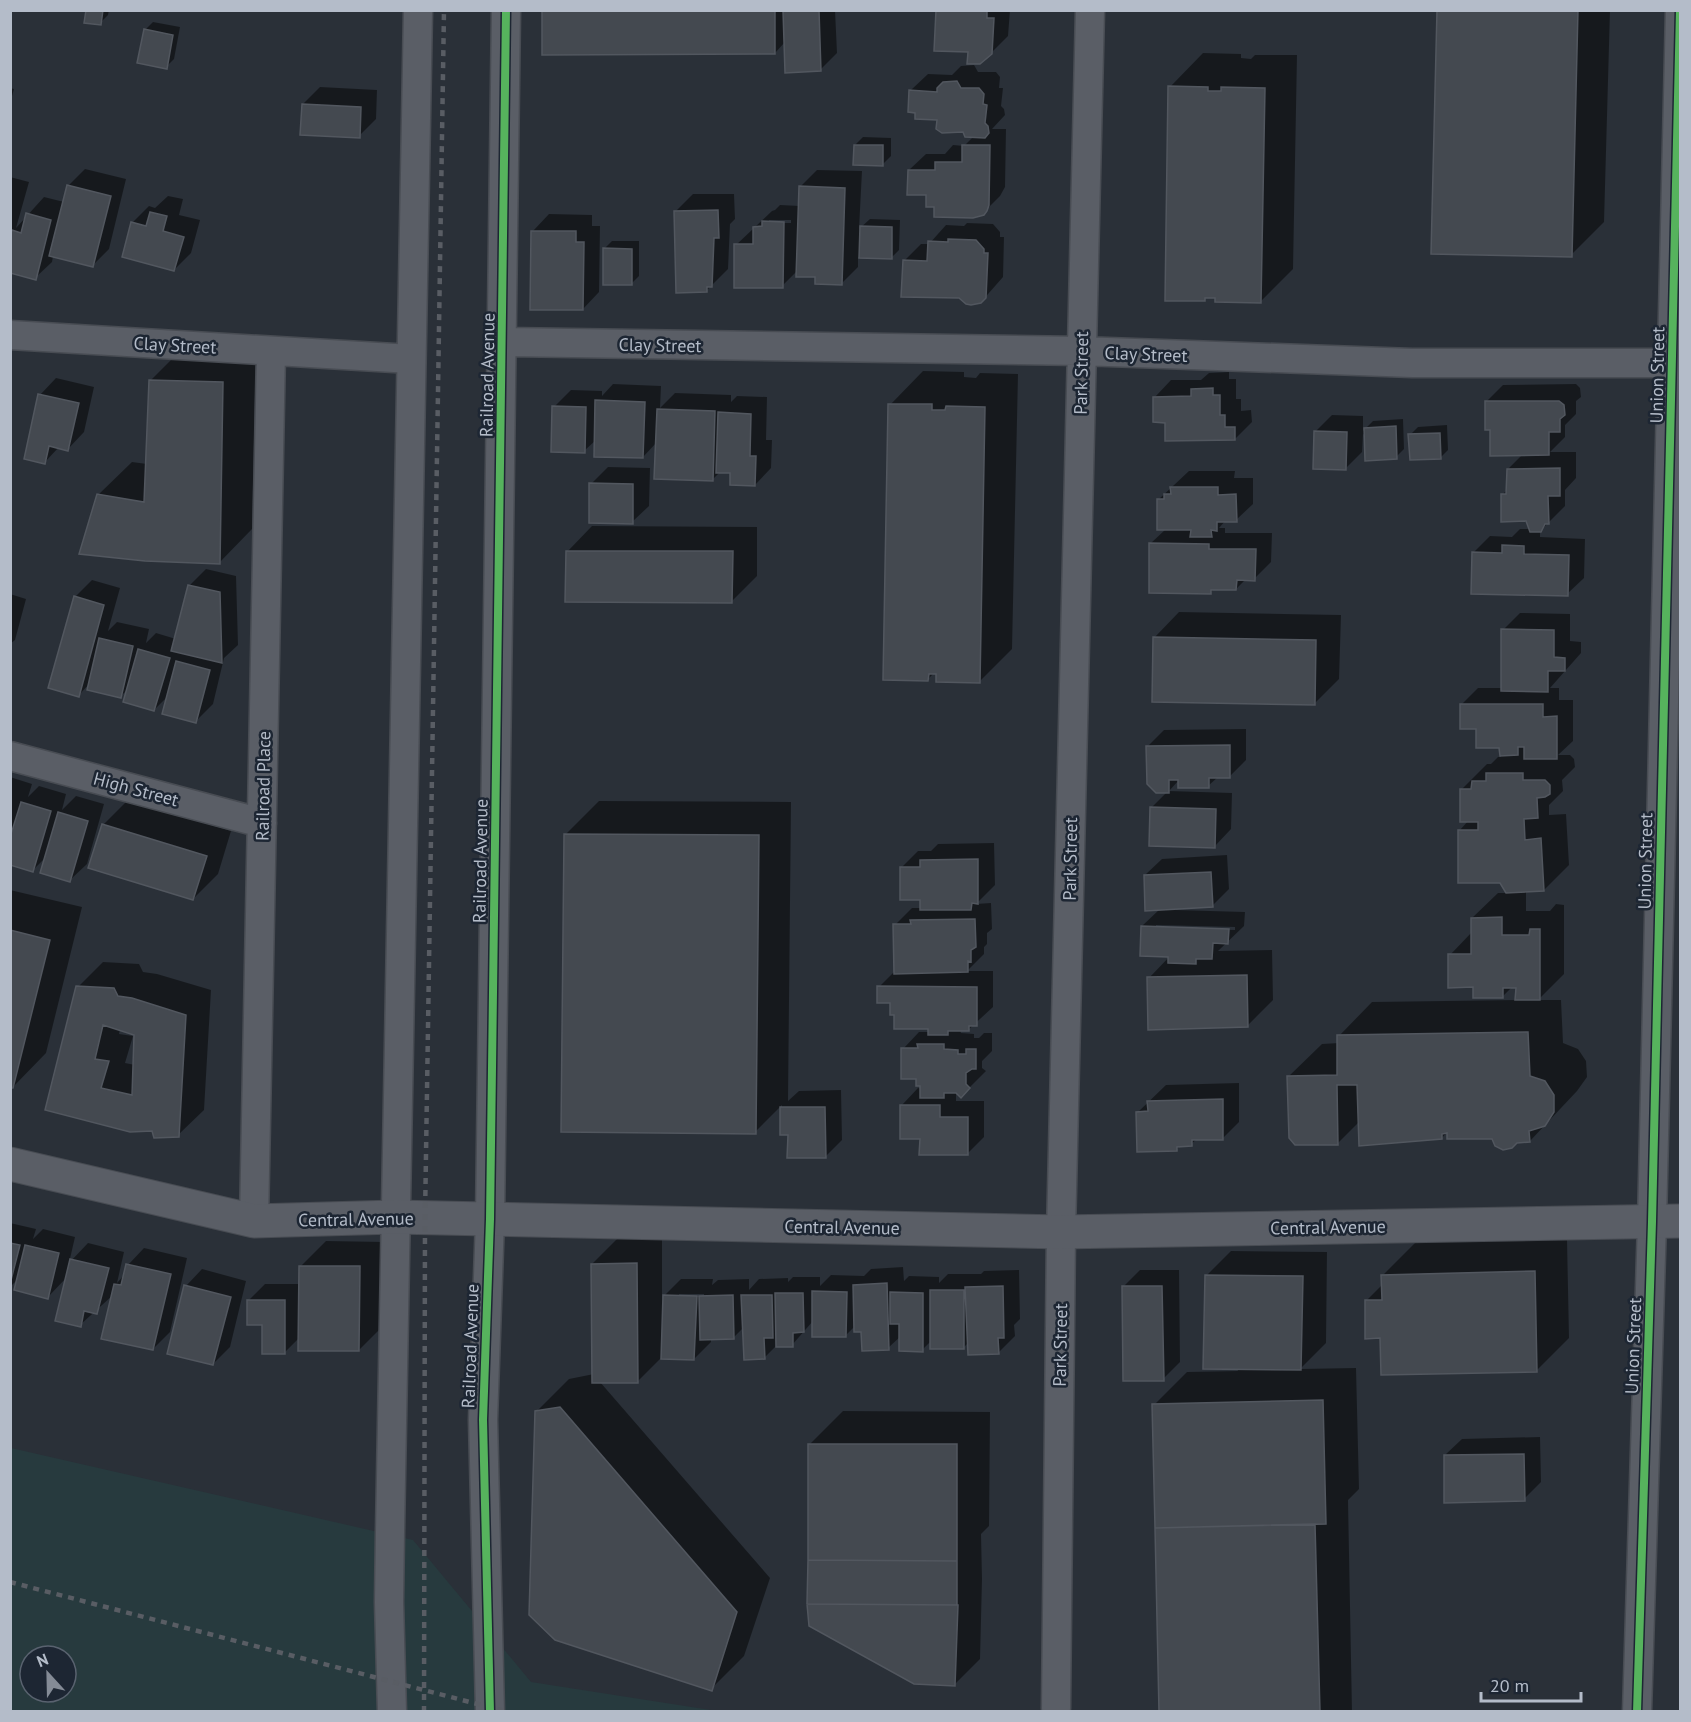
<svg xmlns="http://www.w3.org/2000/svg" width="1691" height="1722" font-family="'PT Sans',sans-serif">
<rect width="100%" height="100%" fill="#2a3038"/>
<path fill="#273a3e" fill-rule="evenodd" d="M11,1448L413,1540L531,1682L717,1711L11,1712ZM30,1656H66V1692H30Z"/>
<path fill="#0007" fill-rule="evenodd" d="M87,10H109L108,15L100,23Z
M543,10H835L837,53L820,70L785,42L775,53Z
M937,10H1010L1008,36L991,53Z
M1439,10H1610L1604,222L1571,255Z
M153,22L180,27L174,59L166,67L145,30Z
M1203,53L1241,54V58L1251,59L1255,55H1297L1293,269L1260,302L1216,296H1208L1204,300L1170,87Z
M974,65L978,72H996L1000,77L999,88H1003L1001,106L1004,109L1005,115L992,129H1006L1005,187L1000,196L983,213L935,206L909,170L926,154H945L953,145L964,146L974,136L938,119L911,90L928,74L952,75L961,66Z
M320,87L377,90L376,119L359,136L303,104Z
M10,88L14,89L10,103Z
M863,137L891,138V156L883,164L855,145Z
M85,169L126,179L109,249L92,266L53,256L52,262L35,278L10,272V177L29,182L16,228L44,197L64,202L68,186Z
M817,170L862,171L859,229L870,219L900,220L899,250L891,258L858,257V267L841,284L797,271L782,286L736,245L772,211L775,210L780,205L800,206V187ZM769,220H791V223H769Z
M693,194H734L735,219L730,224L728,269L706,291L676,211Z
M168,196L183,199L179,215L200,220L191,253L174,270L132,223L149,206L155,208Z
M549,214L592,215V226H600L599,292L583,309L533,231Z
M967,223L993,224L1000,232V237H1004L1003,277L981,302L904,261L921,244H929L946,225L964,226Z
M612,241H639V276L631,284L604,249Z
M183,348L256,349L252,529L219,563L98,495L132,462L147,464L150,381Z
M923,371L964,372V377L976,378L980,373L1018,374L1012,649L979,682L934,673L928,679L890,405Z
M1229,372V379H1236V399H1241V411L1251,410L1252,422L1235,439L1166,421L1155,397L1171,380H1201L1209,373Z
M56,378L94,387L84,432L68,449L59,447L45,462L40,395Z
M613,384L661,386L660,408L675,393L731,395V402L737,396L767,397L766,440H772L771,468L755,485L732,471H721L712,480L657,442L643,457L596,440L584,451L554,407L571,390L602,391V396Z
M1576,384L1580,388L1581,397L1576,401V414L1565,425V437L1550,452H1576V478L1565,490V506L1540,531V537L1585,539L1584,578L1567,594L1473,553L1490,536L1512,537L1520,529H1531L1527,520L1502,495L1508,489V469L1523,454L1492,428L1486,402L1503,385Z
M1332,415L1363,416V431L1373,421L1403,419L1404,449L1396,457L1363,434L1362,452L1346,468L1315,432Z
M1447,425L1448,450L1440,458L1410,435L1418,427Z
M608,467L650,468L649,506L632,522L591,484Z
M1189,471H1235L1234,478H1253V504L1236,520H1226L1219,528H1225V533H1272L1271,562L1254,579H1246L1236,589L1215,588L1211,592L1151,543L1166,529L1158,500Z
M592,526L757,527V576L732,601L567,552Z
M206,569L236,576L238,645L224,658L213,704L196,721L169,695L154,710L128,689L120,697L90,683L79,695L75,597L92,580L120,588L108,631L117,622L149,629L146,643L156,633L176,639L189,586Z
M10,594L26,599L15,640L10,644Z
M1179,612L1341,615L1339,679L1314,704L1154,638Z
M1520,613L1570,614V641L1581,642V653L1550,688H1559V700H1573V741L1558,755H1570L1574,759L1575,767L1562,780L1563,791L1549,805V815L1566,814L1569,865L1544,890L1526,891V911H1550L1556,904L1564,905V974L1538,1000H1561L1563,1043L1578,1049L1586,1061L1587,1077L1577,1091L1530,1141L1448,1131L1442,1138L1360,1121L1337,1144L1288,1077L1322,1044L1339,1043V1036L1372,1002L1517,1000V987H1512L1503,996L1475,986L1450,955L1472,932V918L1498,893H1508L1501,881L1459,831L1469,820L1462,789L1487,764H1491L1498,757H1501V746L1478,728L1461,705L1478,688H1503V630Z
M1246,729V760L1230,776L1218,777L1208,786L1179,780L1169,791L1232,793L1231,829L1215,846L1152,807L1167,792L1148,746L1164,730Z
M10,777L32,784L28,797L39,786L66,794L62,810L76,796L104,804L87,864L70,880L47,856L33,870L10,864Z
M128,800L231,831L218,874L193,899L103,825Z
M599,801L791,802L788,1101L799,1091L841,1090L842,1140L825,1157L789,1134H782V1105L755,1132L566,834Z
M994,843L995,885L976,904L991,903L992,929L987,933V944L984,947V954L967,971H993V1007L968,1030H960L961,1033L974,1034V1038H979L984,1033H992V1051L982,1061V1068L986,1071L961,1096L956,1091V1101H984V1137L967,1154L921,1138L902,1105L918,1088L922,1089V1085L903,1049L919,1032H929L930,1028L895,1014L892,1002L879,987L896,970L895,925L912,908H922L921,898L902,867L918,851H931L938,844Z
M1227,855L1229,889L1212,906L1176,908V910L1245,912L1244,926L1218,951L1272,950L1273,1000L1248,1025L1149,978L1171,955L1142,926L1160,909L1145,875L1162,859ZM1156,925L1235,927V930L1156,928Z
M10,890L82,907L46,1053L13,1087L10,1086Z
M103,962L139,964L143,972L157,974L211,990L204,1110L178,1135L47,1109L78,987ZM120,1029L140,1037L135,1065L125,1063L133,1036L119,1034Z
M1239,1083V1122L1223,1138L1197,1139L1191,1144L1181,1145L1176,1150L1138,1112L1166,1085Z
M10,1223L36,1229L33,1239L43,1229L75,1237L69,1263L88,1243L124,1252L117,1283L125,1274L128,1265L144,1248L187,1258L170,1332L153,1349L112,1296L80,1325L67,1277L48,1297L18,1279L10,1287Z
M617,1239H662V1298L681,1279H713L712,1285L718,1280L749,1279V1290L759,1279L788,1278V1282L793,1277H820V1286L831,1275L864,1276L871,1269L903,1267L904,1281L909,1276L939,1277V1283L948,1274H981L984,1271L1019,1270L1020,1319L1014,1325L1015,1336L998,1353L969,1342L963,1348L931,1341L922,1350L901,1336L888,1348L855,1326L845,1336L813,1321L792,1345L776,1346L764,1358L744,1327L733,1338H711V1342L694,1359L661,1358L638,1381L600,1382L770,1578L744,1656L711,1689L536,1412L569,1379L594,1374L592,1264ZM679,1294H704V1297H679Z
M1567,1239L1569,1338L1536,1371L1382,1336L1366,1301L1383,1284V1275L1416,1242Z
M326,1241L385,1242L384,1325L359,1350L300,1337L285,1352L248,1301L265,1284H300L301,1266Z
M1231,1251L1327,1252L1326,1343L1300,1369L1356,1368L1359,1489L1348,1500L1352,1712H1161L1154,1405L1187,1372L1238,1371L1206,1276Z
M202,1269L246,1281L230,1347L213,1364L186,1286Z
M1140,1270H1179L1180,1362L1163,1379L1123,1287Z
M843,1411L990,1412L989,1526L981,1534L982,1579L980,1659L955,1684L810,1444Z
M1540,1437L1541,1482L1524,1499L1445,1455L1462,1439Z"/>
<path fill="#444950" stroke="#52575f" stroke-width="1.5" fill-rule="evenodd" d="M86,10H103L101,25L84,23Z
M542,10L775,11V54L542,55Z
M819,10L821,71L785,73L783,11Z
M936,10H987V18H994L992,54L980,64H967L968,52L934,51Z
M1437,10H1578L1572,257L1431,254Z
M144,29L173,35L167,69L137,63Z
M957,81L961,88H979L984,94L983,104L987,105L985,123L988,126L989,133L985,138L965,137L963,132L942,133L936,129L937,120L915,119V113L908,112L909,90L937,92V88L943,82Z
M1168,86L1208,87V91H1221V87L1265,88L1261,303L1215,302V298H1205V301H1165Z
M302,104L361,107L360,138L300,135Z
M854,145H883V166L853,165Z
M962,145H990L989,205L987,211L984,215L973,218L934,217V207H926V195H907L908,170H935V162H962Z
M67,185L111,196L93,267L49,256Z
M799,186L845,188L842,285L815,284V277H796Z
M718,210L719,238H714L712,287H707V292L676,293L674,211Z
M150,212L167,216L163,231L184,237L174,271L122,257L131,222L146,226Z
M26,213L51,220L36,280L10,273V237L12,230L21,233Z
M762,221L784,222L783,288H734V244H753V227L762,226Z
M860,226L892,227V259L859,258Z
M531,231H576V242H584L583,310H530Z
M948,239L976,240L984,249V253H988L986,298L981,303L971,305L966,304L959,298L901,297L903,260L927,261L928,241L948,242Z
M603,248L632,249V285H603Z
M149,380L223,382L220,564L145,561L79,554L97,494L144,502Z
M1213,388V395H1220V415H1225V427H1235V440L1165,441V423L1153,422V397L1191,396V389Z
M38,394L79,403L68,451L49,446L45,464L24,459Z
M595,400L645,402L643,458L594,457Z
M1485,401H1559L1564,405L1565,415L1560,419V432H1549V455L1490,456V430H1485Z
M888,404H932V410H945L946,406L985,407L980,683L936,682V674H929L928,681L883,680Z
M552,406L586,407L585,453L551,452Z
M657,409L715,411L713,481L654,479Z
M718,412L751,414L750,456H756L755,486L730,485V473H716Z
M1396,426L1397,459L1365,461L1364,428Z
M1314,431L1347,432L1346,470L1313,469Z
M1440,433L1441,459L1410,460L1408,434Z
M1560,468V496H1548L1549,524H1545L1541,532H1530L1526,521L1501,522V494H1506L1507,469Z
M589,483L633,484V524L589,523Z
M1170,487H1218V495L1236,494L1237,522H1217V531L1211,530L1212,537H1190L1191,530H1157V499H1164V494H1171Z
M1149,543L1209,544V549H1256L1255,581L1237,580L1236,590H1211V594L1149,593Z
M1502,545L1524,546V554L1569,555L1568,596L1471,594L1472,552L1502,553Z
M566,551H733L732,603L565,602Z
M188,585L220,592L222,663L171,651Z
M74,596L104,605L79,697L48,688Z
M1501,629L1554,630V657L1565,658V671H1548V692L1501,691Z
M1153,637L1316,640L1315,705L1152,702Z
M99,638L133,646L121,698L87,690Z
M138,649L170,658L154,711L123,702Z
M176,661L210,670L196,723L162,714Z
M1460,704H1543V717L1557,716V759H1524V747H1518V755L1500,756L1499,748H1476V729H1460Z
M1230,745V778H1209V788H1178V780H1169V793H1156L1147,784L1146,746Z
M1486,773H1523V780H1545L1550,785V794L1545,797L1537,798L1538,818L1524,819L1525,840L1541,838L1544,891L1506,893L1500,883H1458V830H1478V822H1460V789H1471L1472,781H1486Z
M21,802L51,811L33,872L10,865V837Z
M1150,807L1216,809L1215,848L1149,846Z
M58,812L88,821L70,882L40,873Z
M102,824L207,856L193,900L88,868Z
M564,834L759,835L756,1134L561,1132Z
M978,859V904L972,903L971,910H920V900H900V867H920V860Z
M1211,872L1213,907L1145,911L1144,875Z
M1502,917V935H1529L1530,929H1540V1000H1515L1516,988H1503V998H1473V987L1448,988V954H1471V918Z
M975,919L976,947L971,950V962L968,961V972L894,974L893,924H911L910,920Z
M1141,926L1229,929L1228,944L1213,943L1212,959H1196V964L1168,963V957L1140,956Z
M10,930L50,940L13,1088H10Z
M1247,975L1248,1027L1148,1030L1147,977Z
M76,986L114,988L118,996L132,998L186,1015L179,1137L154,1138L152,1131L130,1132L45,1110ZM103,1025L134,1035L132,1095L101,1088L109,1061L95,1059Z
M877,986L977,987V1026H969V1031H948V1035H928V1029H894V1015H890V1003H877Z
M1528,1032L1530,1076L1545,1081L1554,1095V1112L1545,1126L1529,1131L1530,1142L1517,1143L1512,1148L1503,1150L1495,1146L1492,1139H1447V1133L1442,1134V1139L1359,1146L1357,1085H1337L1338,1145H1295L1289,1138L1287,1076L1337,1075V1035Z
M917,1044H944V1049L958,1050V1054H966V1049H976V1069H972L966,1073V1084L970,1088L961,1098L956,1093H944V1098H920V1086H916V1079H901V1048H918Z
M1223,1099V1140H1192V1146L1177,1147V1151L1137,1152L1136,1112L1148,1111L1147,1101Z
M900,1105H940V1117H968V1155H919L920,1139H900Z
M780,1107H825L826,1158H787L788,1135H780Z
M10,1243L20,1245L10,1284Z
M25,1245L59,1253L48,1299L14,1290Z
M70,1259L109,1268L97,1314L84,1311L81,1327L55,1321Z
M637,1263L638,1383H592L591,1264Z
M126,1264L171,1274L153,1350L101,1339L114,1284L121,1285Z
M299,1266H360L359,1351H298Z
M1535,1271L1537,1372L1381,1375L1380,1338L1365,1339V1300H1382L1381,1275Z
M1205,1275L1303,1276L1301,1370L1203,1369Z
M887,1283L889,1350L862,1351L861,1332H854L853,1285Z
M184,1285L231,1297L213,1365L167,1354Z
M1003,1286L1004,1338H998L999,1354L968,1355L965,1287Z
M1122,1286H1162L1164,1381H1123Z
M930,1290H964V1349H930Z
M812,1291L847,1292L846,1337H812Z
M890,1292L923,1293V1352L899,1351V1324H890Z
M775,1293H803L804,1332L793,1333V1347H776Z
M663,1295L697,1296L694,1360L661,1359Z
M733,1295L734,1339L700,1340L699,1296Z
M741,1295H772L773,1338H764L765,1359L744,1360Z
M247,1300H285V1354H262V1325H247Z
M1323,1400L1326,1524L1155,1528L1152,1404Z
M560,1407L737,1612L712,1691L555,1640L529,1615L535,1411Z
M808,1444H957V1561L808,1560Z
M1524,1454L1525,1501L1444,1503V1455Z
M1315,1524L1320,1712H1159L1155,1528Z
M808,1560L957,1561V1605L807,1604Z
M807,1604L958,1605L955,1686L914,1684L809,1626Z"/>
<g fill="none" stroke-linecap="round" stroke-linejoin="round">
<g stroke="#484c53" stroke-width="31">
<path id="minor" d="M10,335L411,359
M502,342L1081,351L1412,363H1680
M10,756L262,823
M254,1221L271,351
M1056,1708L1061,1232L1090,10
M392,1712L389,1602L390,1532L418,10
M490,1712L483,1420L490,1219L506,10
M1637,1712L1652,1222L1680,10"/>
</g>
<g stroke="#484c53" stroke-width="35">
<path id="tertiary" d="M10,1164L254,1221L395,1217L1061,1232L1680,1221"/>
</g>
<use href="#minor" stroke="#5a5e66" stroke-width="28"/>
<use href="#tertiary" stroke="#5a5e66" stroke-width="33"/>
<path stroke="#595d64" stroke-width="4.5" stroke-dasharray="6 6" stroke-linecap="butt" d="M10,1582L508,1712
M424,1712L425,1218L444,10"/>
<g stroke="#1d2633" stroke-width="11">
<path id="cycleway" d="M490,1712L483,1420L490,1219L506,10
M1637,1712L1652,1222L1680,10"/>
</g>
<use href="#cycleway" stroke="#56b35d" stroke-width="8"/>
</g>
<g text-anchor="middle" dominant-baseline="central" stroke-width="5" stroke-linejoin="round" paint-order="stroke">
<g font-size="18" fill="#b4bcc9" stroke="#1d2633">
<text transform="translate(175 345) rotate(3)">Clay Street</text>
<text transform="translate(660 345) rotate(1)">Clay Street</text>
<text transform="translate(1146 354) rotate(2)">Clay Street</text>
<text transform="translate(1081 373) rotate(-89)">Park Street</text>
<text transform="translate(487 375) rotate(-89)">Railroad Avenue</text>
<text transform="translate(1657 375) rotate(-89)">Union Street</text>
<text transform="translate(263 786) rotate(-89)">Railroad Place</text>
<text transform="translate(136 789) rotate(15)">High Street</text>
<text transform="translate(1070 859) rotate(-89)">Park Street</text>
<text transform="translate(480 861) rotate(-89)">Railroad Avenue</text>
<text transform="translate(1645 861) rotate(-89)">Union Street</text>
<text transform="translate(356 1219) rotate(-1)">Central Avenue</text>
<text transform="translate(842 1227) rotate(1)">Central Avenue</text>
<text transform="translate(1328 1227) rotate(-1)">Central Avenue</text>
<text transform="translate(1060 1345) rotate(-89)">Park Street</text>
<text transform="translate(470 1346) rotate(-88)">Railroad Avenue</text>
<text transform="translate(1633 1346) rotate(-88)">Union Street</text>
</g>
</g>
<rect width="1691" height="1722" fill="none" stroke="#b4bcc9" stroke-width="24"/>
<g transform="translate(48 1674) rotate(338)"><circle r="28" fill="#1d2633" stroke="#59626f" stroke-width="1.5"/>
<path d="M0-4.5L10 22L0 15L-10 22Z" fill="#848b96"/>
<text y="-9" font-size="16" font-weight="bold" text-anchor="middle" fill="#b4bcc9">N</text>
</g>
<path d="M1481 1692v9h100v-9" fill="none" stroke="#b4bcc9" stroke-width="3"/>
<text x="1490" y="1692" font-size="18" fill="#b4bcc9" stroke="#1d2633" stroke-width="4.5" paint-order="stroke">20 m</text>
</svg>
